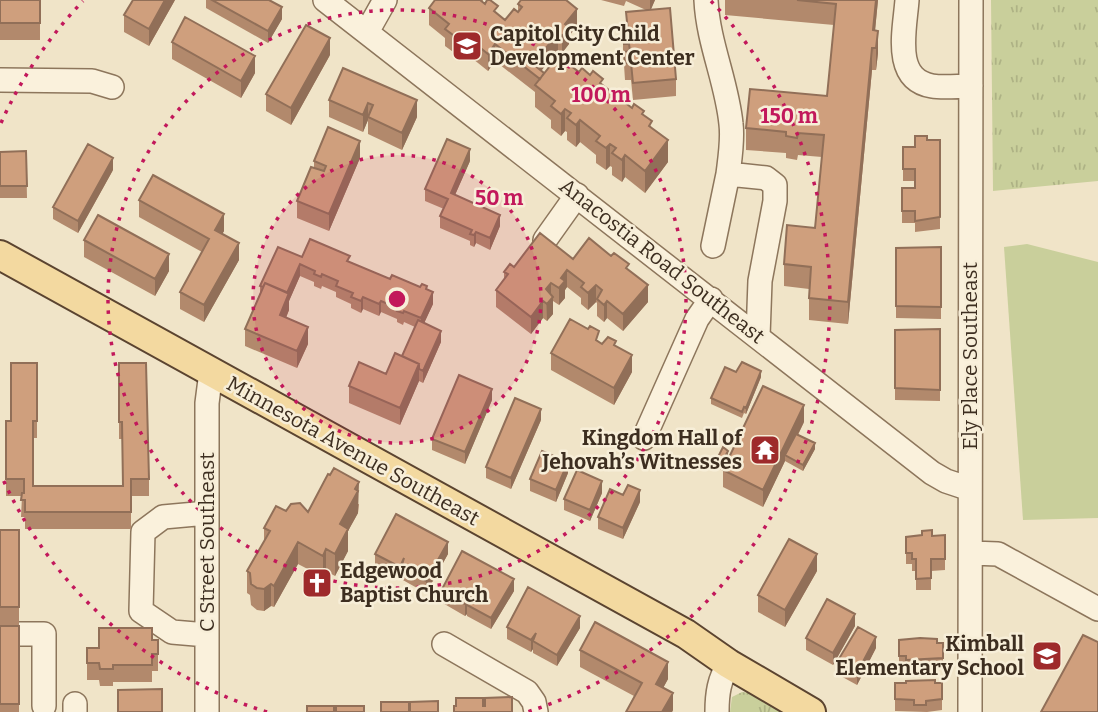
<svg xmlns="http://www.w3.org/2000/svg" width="1098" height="712" font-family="Bitter,serif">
<defs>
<pattern id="park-tufts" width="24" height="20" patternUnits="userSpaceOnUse" patternTransform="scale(1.75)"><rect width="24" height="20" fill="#c9cf9b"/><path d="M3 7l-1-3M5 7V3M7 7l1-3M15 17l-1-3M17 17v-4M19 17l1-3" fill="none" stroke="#aeb285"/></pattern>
</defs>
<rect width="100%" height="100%" fill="#f0e4c8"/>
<path fill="#c9cf9b" d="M1027,244L1098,262V518L1023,520L1004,247Z"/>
<path fill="url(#park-tufts)" d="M991,0H1098V181L993,191Z
M742,692L750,693L783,712H730L732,697Z"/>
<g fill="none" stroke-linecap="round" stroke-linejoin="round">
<g stroke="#8d765c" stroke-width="26">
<path id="minor" d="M325,0L932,473L946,481L970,489
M706,0C708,43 727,82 731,124C733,140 730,158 728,174L766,178L775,185V201L760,281L758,336
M907,0C905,29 892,79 932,86C944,88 958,86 971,86
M367,32L385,0
M0,80L92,81L112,87
M545,240L577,195
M713,246L728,174
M644,438L697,319L711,299
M207,513L163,517L143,532L141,611L172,632L207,635
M971,553L998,554L1098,609
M0,634H44V706
M444,644L527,692L534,702L536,712
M75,704V712
M207,712V403L211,372
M717,712C717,694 719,679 729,664
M970,712L971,0"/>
</g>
<g stroke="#5b4430" stroke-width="32">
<path id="major" d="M0,255L686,634L729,664L811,712"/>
</g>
<use href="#minor" stroke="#faf1dc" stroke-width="23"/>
<use href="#major" stroke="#f3d9a0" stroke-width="28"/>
</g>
<path fill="#b2896c" d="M0,0H40V40H0Z
M175,0L149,46L124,32V15Z
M206,0H269L282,19L268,43L206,8Z
M483,0V2L505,20L518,12V4L577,26L569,36V44L562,53L558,50L541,71L544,73L579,72L603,86L632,108L644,115L652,128L668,162L645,193L625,177L622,182L612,175V167L610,166L606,170L596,163V155L580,142L576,147L567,140V132L565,131L561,136L551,128V120L535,107V92L495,61L488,71L468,55L464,60L445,46V38L429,25V8Z
M601,0H655L650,10L676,79V96L633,100L631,80H625L623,50V33L626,32V12L646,10L626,1L624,6Z
M725,0H878L875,30L878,53L876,70H872L848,324L809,320V289L784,286V264L815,228L822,157L798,155L797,160L786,158V153L746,150V128L827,96L834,25L725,15Z
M172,42L255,73L241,98L172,59Z
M330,55L291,125L266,111V94Z
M343,68L417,117L402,150L368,134V120L363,132L329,117V100Z
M927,140H940V229L915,232V223H902V188H915V181H903V147H915Z
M26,151L27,198H0V152Z
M360,158L329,231L297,218V201L314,167V161Z
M470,161L455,195L500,226L490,250L476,243L474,247L470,245V241L440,228V216L444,209L425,201V189Z
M113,170L78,233L53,219V207Z
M139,200L224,231L222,234L239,260L204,322L180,309V292L202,252L139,217Z
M84,240L169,271L155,296L84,257Z
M941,247V319L896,318V248Z
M302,257L350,262L390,279L427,290L433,304L424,323L441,342L423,383L419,381L400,425L349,403V386L386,374L402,356L415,327L404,322L403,325L397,322V319L381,312L379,316L363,309L361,313L351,308V304L336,297V292L322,286L321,289L314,286V282L300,276L289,301V310L286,318L308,344L297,368L245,346V329L260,293V286Z
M573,259L629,270L648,302L623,331L607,318L604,322L597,316V303L596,302L588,310L581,304V298L567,287L565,290V298L559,305L553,301V314L547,321L543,318L531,334L496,307V290L504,279V272L514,267Z
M940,329V401L895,400V330Z
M599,342L602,344L616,346L632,372L614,405L551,370V353Z
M37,363V438H33V486H123L122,439H119V363L149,479V496H131V529H25V517H21L22,496H6V421H11Z
M736,372L761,377L746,414L744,413L742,418L711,404V398Z
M492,400L465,464L432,450V439Z
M541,420L511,489L486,478V467Z
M804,422L798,435L815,449L803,471L785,461L763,507L723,487V470Z
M728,457L721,470L716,466V461Z
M568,473L556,502L530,491V479Z
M602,493L590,521L564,510V499Z
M640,502L623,539L598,529V517Z
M359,504L358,513L348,531V551L335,576L326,571L323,577L298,564L274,607L271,606L264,611L257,610L251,605L250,595L247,593V571L264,543V528L286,511L308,512Z
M0,530H19V625H0Z
M945,535V570L931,571V590H916V571H912V564H906V537Z
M375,554H448L426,593L401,579V576L400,579L375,566Z
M817,571L785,627L758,612V595Z
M441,591H514L491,629L467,616V614L465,616L441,602Z
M0,626H19V712H0Z
M855,626L833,665L806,650V638Z
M507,627L580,628L557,666L533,653V649L531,652L507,639Z
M152,640H158V671H152V682H113V686H100L99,680H87V648H99Z
M899,640L943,643V664L906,666V662H899Z
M876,648L857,685L837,674V662Z
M580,650L668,679L663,688L673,710L672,712H626L634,696L580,667Z
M895,683H942V710L927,712L895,711Z"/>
<path fill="#916f58" d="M165,0H175L149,46V29Z
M650,0H655L650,12Z
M876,0H878L873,52V30Z
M282,7V19L268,43V31Z
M577,9V26L569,36V44L562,53V36L565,24Z
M878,31V53L876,70V48Z
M558,33V50L537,76L533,64Z
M330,38V55L291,125V108Z
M468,38V55L464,60V43Z
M495,44V61L488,71V54Z
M872,48V70L848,324V302Z
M255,56V73L241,98V81Z
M417,100V117L402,150V133Z
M368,103V120L363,132V115Z
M565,109V131L561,136V114Z
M580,120V142L576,147V125Z
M668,140V162L645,193V171Z
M360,141V158L329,231V214Z
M610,144V166L606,170V148Z
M470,149V161L451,204V193Z
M625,155V177L622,182V160Z
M113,158V170L78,233V221Z
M224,214V231L215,247V230Z
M500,215V226L490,250V238Z
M476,232V243L474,247V235Z
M239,243V260L204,322V305Z
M169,254V271L155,296V279Z
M300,264V276L289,301V310L280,332V315L285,297Z
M567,270V287L565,290V298L559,305V288L561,278Z
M551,283V300L553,297V314L547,321L546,289Z
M596,285V302L588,310V293Z
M648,285V302L623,331V314Z
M433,292V304L421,330V318Z
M363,297V309L361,313V301Z
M381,301V312L379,316V304Z
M543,301V318L531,334V317Z
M607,301V318L604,322V305Z
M308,327V344L297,368V351Z
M441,331V342L423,383V371Z
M632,355V372L614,405V388Z
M419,364V381L400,425V408Z
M761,371V377L746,414V408Z
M492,389V400L465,464V452Z
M804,405V422L787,456L785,455V461L763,507V490Z
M541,409V420L511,489V478Z
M815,443V449L803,471V465Z
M728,451V457L721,470V464Z
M568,462V473L556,502V490Z
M602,481V493L590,521V510Z
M359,482L358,513L348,531V551L335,576V554L340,524Z
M640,490V502L623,539V528Z
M298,542V564L274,607V586Z
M448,542V554L426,593V581Z
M326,549V571L323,577V556Z
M817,554V571L785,627V610Z
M404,558L401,568V576L400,579V567Z
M514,579V591L491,629V618Z
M271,584V606L264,611V589Z
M471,596L467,605V614L465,616V604Z
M855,614V626L833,665V653Z
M580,616V628L557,666V655Z
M536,633L533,641V649L531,652V640Z
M876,637V648L857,685V673Z
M668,662V679L656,701V684Z
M673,693V710L672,712H662Z"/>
<path fill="#cf9f7d" stroke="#916f58" stroke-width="2" d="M0,0H40V23H0Z
M133,0H165L149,29L124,15Z
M212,0H269L282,7L268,31Z
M435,0H480L485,4L487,0H490L498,6L494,11L505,20L514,9L518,12L522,7L518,4L521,0H566L577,9L565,24L569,27L562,36L558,33L533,64L544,73L540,79L495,44L488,54L468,38L464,43L445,29L449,24L429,8Z
M797,0H876L873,30L878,31L876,48H872L848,302L809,298L811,267L784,264L787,225L815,228L824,135L798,133L797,138L786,136V132L746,128L750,89L827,96L836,4Z
M670,8L676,79L633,83L631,63H625L624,52L630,51L629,44H624L623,33L628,32L626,12Z
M185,17L255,56L241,81L172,42Z
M306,25L330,38L291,108L266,94Z
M558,56L579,72L582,68L590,75L593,71L603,79L600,83L632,108L634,104L644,111L642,114L652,121L649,126L668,140L645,171L625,155L622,160L612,153L616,148L610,144L606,148L596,141L600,136L580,120L576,125L567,118L571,113L565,109L561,114L551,106L555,101L535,85Z
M343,68L417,100L402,133L368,117L373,105L368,103L363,115L329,100Z
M328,127L360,141L329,214L297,201L311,167L324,171L326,166L314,161Z
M915,136H927V140H940V217L915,221V211H902V188H915V169H903V147H915Z
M447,139L470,149L451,193L500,215L490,238L476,232L474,235L470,234L472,230L440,216L448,199L425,189Z
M88,144L113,158L78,221L53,207Z
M26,151L27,186H0V152Z
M153,175L224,214L215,230L239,243L204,305L180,292L209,239L139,200Z
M98,215L169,254L155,279L84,240Z
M540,233L573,259L589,238L611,256L614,253L629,264L626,268L648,285L623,314L607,301L604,305L597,299L602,290L596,285L588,293L581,287L584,283L567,270L561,278L565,281L559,288L551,283L546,289L553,297L547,304L543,301L531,317L496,290L508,274L504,272L510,264L514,267Z
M310,239L350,256L347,261L390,279L392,275L420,287L422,284L427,286L426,289L433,292L421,318L404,311L403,313L397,311L398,308L381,301L379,304L363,297L361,301L351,297L353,293L336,286L338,281L322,274L321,277L314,274L315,271L300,264L287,293L265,283L263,287L260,286L278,247L302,257Z
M941,247V307L896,306V248Z
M265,283L289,293L280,315L308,327L297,351L245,329Z
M570,319L588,329L590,326L599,331L596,340L602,344L608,337L616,341L614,345L632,355L614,388L551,353Z
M418,320L441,331L423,371L419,369V364L402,356Z
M940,329V390L895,388V330Z
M395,353L419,364L400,408L349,386L359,362L386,374Z
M742,362L761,371L746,408L744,407L742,412L711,398L725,367L736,372Z
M11,363H37V421H33V486H123L122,422H119V363H146L149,479H131V512H25V500H21L22,493H24V479H6V421H11Z
M459,375L492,389L465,452L432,439Z
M763,386L804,405L763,490L723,470Z
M515,398L541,409L511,478L486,467Z
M796,434L815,443L803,465L785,455Z
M723,447L728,451L721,464L716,461Z
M542,451L568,462L556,490L530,479Z
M334,468L359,482L355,489L358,491L340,524L348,529L335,554L326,549L323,556L298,542L274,586L271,584L264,589L257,588L251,584L250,573L247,571L270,531L264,528L276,506L286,511L291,504L300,503L308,512L328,474L330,475Z
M577,470L602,481L590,510L564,499Z
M628,485L640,490L623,528L598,517L610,489L623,495Z
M396,514L448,542L426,581L401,568L404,558L400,567L375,554Z
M0,530H19V607H0Z
M932,530V536L945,535V559H931V578L916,579V559H912V553H906V537L922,535V531Z
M789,539L817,554L785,610L758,595Z
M462,551L514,579L491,618L467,605L471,596L465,604L441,591Z
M528,587L580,616L557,655L533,641L536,633L531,640L507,627Z
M827,599L855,614L833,653L806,638Z
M595,622L668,662L656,684L673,693L662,712H626L642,683L580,650Z
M0,626H19V704H0Z
M858,627L876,637L857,673L837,662Z
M99,628H152V640H158V654H152V665H113V669H100L99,663H87V648H99Z
M1083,635L1098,642V712H1041Z
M920,638L937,639V643H943V658L906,660V656H899V640Z
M935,680V683H942V699L926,701V705H914V700L895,699V683H906V681Z
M162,689V712H118V690Z
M512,697V712H454V706H456V698H483V706H485V698Z
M438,701V712H381V702H409V711H410V702Z
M307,706H334V712H307Z
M336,706H364V712H336Z"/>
<circle cx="397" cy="299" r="144" fill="#c2185b" fill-opacity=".12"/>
<g fill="none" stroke="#c2185b" stroke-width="3.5" stroke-dasharray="3.5 7">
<circle cx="397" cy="299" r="144"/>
<circle cx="397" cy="299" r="289"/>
<path d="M267 712A433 433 0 0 1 1 475M1 123A433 433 0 0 1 83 1M711 1A433 433 0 0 1 527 712"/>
</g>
<defs>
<g id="school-square" transform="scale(1.575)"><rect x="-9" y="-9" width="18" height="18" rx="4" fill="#9e2a2b" stroke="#f7eed8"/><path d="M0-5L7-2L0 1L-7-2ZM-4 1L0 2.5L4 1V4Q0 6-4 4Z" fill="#fff"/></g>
<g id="temple-square" transform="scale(1.575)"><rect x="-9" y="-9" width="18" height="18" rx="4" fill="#9e2a2b" stroke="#f7eed8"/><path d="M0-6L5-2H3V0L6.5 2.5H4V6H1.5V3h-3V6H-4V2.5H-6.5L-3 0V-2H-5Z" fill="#fff"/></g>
<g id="church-square" transform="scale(1.575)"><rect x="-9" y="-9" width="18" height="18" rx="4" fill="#9e2a2b" stroke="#f7eed8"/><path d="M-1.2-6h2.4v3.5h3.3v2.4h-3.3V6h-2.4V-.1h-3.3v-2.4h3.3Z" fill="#fff"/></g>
</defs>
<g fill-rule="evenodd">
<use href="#school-square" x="467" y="46"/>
<use href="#temple-square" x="765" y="450"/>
<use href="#church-square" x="317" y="583"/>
<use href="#school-square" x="1047" y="656"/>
</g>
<g text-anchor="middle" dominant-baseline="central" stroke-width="5" stroke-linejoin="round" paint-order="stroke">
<g font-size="21" font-weight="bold" fill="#3d2e20" stroke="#f7eed8" text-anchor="start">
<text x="490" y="34">Capitol City Child<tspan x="490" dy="24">Development Center</tspan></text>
<text x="742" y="438" text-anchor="end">Kingdom Hall of<tspan x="742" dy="24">Jehovah’s Witnesses</tspan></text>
<text x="340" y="571">Edgewood<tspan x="340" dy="24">Baptist Church</tspan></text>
<text x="1024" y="644" text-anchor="end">Kimball<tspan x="1024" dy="24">Elementary School</tspan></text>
</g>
<g font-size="21" fill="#3d2e20" stroke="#f7eed8">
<text transform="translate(662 261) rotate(38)">Anacostia Road Southeast</text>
<text transform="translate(970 356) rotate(-90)">Ely Place Southeast</text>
<text transform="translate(353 451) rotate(29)">Minnesota Avenue Southeast</text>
<text transform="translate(207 542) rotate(-90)">C Street Southeast</text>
</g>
</g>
<circle cx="397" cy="299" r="10" fill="#c2185b" stroke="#f7eed8" stroke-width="3.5"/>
<g font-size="21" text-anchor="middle" font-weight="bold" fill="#c2185b" stroke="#f7eed8" stroke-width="5" stroke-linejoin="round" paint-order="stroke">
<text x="601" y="102">100 m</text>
<text x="789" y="123">150 m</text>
<text x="499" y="205">50 m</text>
</g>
</svg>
